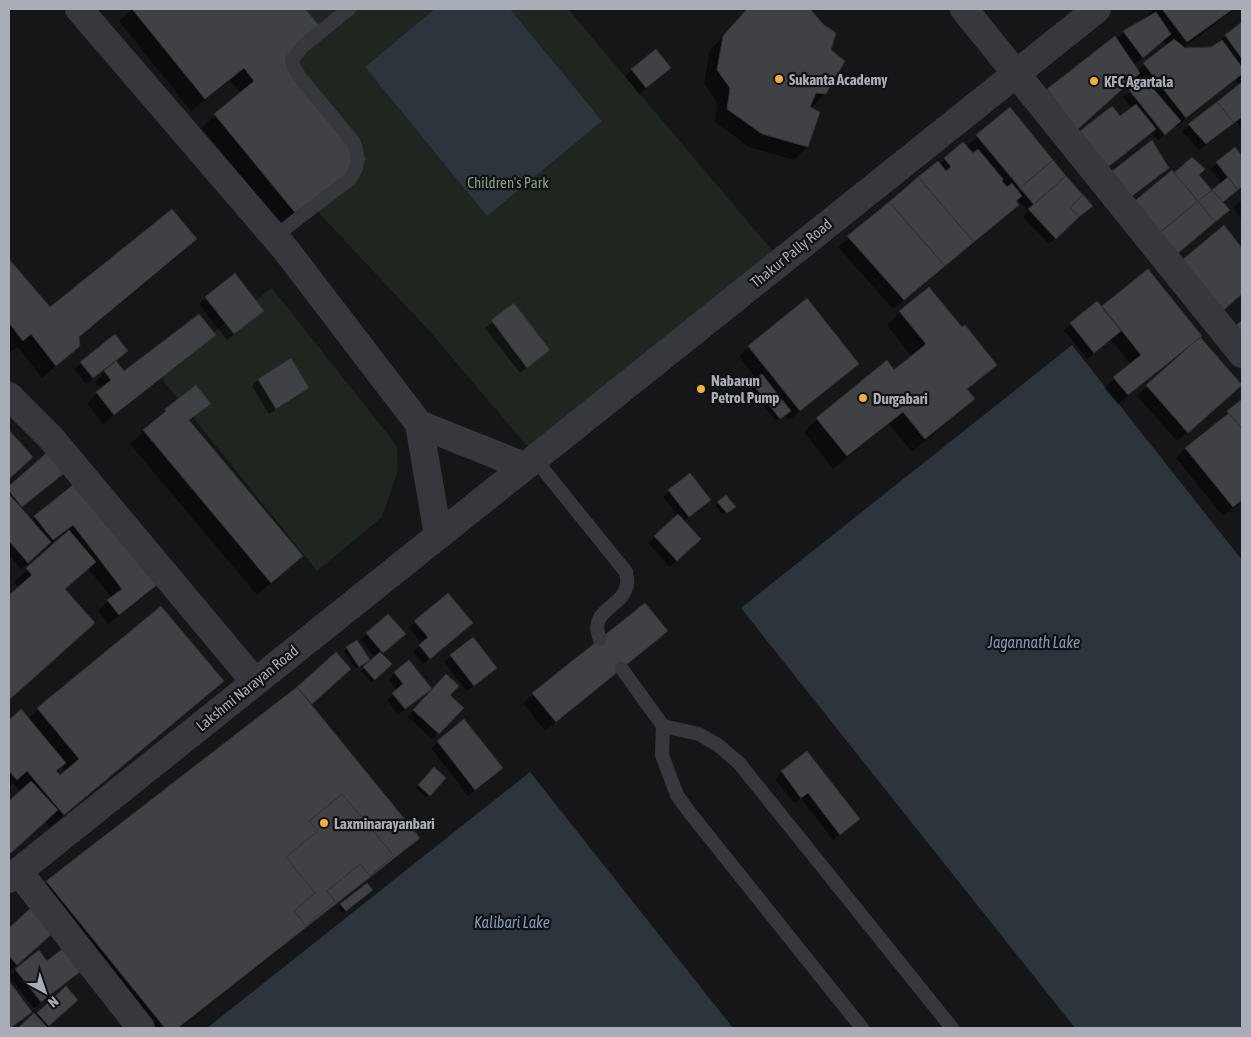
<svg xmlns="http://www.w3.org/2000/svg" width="1251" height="1037" font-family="'Asap Condensed',sans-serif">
<rect width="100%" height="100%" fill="#161618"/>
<path fill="#1e261f" d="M302,9H340L317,26Z
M346,9H568L776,255L532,452L432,334L308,201L277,67Z
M272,288L397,446L398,470L382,517L317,571L158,374Z"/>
<path fill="#2c353c" d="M435,9H510L602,121L487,216L365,67Z
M1072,345L1242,560V1028H1075L741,608Z
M530,772L733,1028H207Z"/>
<path fill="#0007" fill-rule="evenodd" d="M132,9H304L320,29L284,61L364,159L283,228L202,128L215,115L241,94L230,80L191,111L119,21Z
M749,9H808L823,26L830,51L825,93L812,107L806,106L807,147L794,160L749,147L715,122L717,102L704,83L710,50Z
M1153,9H1235L1183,48L1185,49L1211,48L1242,24V129L1237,122L1199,150L1182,131L1240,86L1235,80L1176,127L1175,126L1158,140L1151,132L1075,138L1081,132L1120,118L1132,108L1123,97L1141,83L1135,76L1067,139L1038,100L1048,90L1116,40L1124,32L1147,19L1145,17ZM1163,41L1167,46L1137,71L1134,65Z
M655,51L663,74L639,94L625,76Z
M1010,109L1091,206L1049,244L1023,217L1028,211L1017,199L1015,202L1017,205L1007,215L893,309L838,247L938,163L939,165L963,144L966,147ZM1043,167V171L1016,194L1014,192Z
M1234,149L1239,154L1242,151V186L1222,203L1174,175H1198L1212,191L1222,184L1210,169Z
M1168,168L1161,175L1120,206Z
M1242,200V219L1233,208Z
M1224,227L1242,250V295L1206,324Z
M196,239L183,252L78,339L79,345L42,378L18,347L9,352V261L50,309Z
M1148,271L1198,337L1230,395L1177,441L1137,396L1172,364L1170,362L1118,404L1104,388L1131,364L1111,340L1087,359L1064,330L1071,324L1101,309Z
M235,275L256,317L227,340L199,304Z
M929,289L962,329L995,365L966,391L973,399L960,412L912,452L889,424L833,469L804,432L817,419L894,372L912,357L887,325L900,312Z
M807,300L858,364L848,373L789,420L785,415L776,421L749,386L757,380L739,356L748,347Z
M514,305L549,350L520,373L485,328Z
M214,335L204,345L103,424L87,403L101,389L95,382L105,372L124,373Z
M120,357L86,384L74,369L81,363Z
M290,360L307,388L301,394L269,414L252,386L258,380Z
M1242,401V501L1223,516L1176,458L1185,449L1227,416L1225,415L1228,412Z
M209,404L189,422L302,556L257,595L130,444L166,410Z
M51,451L60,476L20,509L31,521L78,483L157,584L147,594L108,624L98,611L112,598L88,568L64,590L81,636L9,700V597L19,588L14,582L64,536L62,534L21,569L9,555V488Z
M669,491L703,506L683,522L693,546L670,567L648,543L678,516L663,497Z
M726,496L731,509L723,515L715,506Z
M161,608L222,681L209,694L50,827L45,821L9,854V802L21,792L13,783L9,787V721L21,711L28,719L38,709ZM62,766L66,772L60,777L55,772Z
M415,622L465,629L423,664L413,652L422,644L409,628Z
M666,631L656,641L545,731L523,703L533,694Z
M367,634L398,640L381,654L390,664L371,682L361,671L375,657L360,640Z
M472,639L495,668L467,691L444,662Z
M356,642L366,663L356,669L344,651Z
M336,654L343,675L309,705L418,837L405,850L180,1028H142L52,933L10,971L9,929L37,904L34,895L47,882L297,688Z
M395,673L424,695L398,715L387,700L397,691L389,680Z
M440,682L448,696L462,708L432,739L408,717Z
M464,721L502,768L468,796L431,748Z
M434,769L444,779L426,798L416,788Z
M782,772L859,819L833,840L801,798L794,803L775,779Z
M368,893L343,913L338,908L341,905Z
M47,963L77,974L34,1008L10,977L16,970Z
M9,983L31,1012L14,1028H9Z
M66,988L70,1006L47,1028H20Z"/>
<path fill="#404145" stroke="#303034" d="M132,9H305L322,29L285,59L366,159L297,215L214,114L254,81L244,68L205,99Z
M747,9H810L824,25L836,33L831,50L845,61L826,94L816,93L810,107L820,112L808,147L762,134L727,109L730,88L717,70L723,36Z
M1162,9H1233L1187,42Z
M1156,12L1171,34L1143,58L1123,31Z
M1242,22V59L1225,35Z
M1115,36L1140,73L1077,130L1047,89Z
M1174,39L1185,48L1211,47L1222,40L1242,67V74L1186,118L1143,63Z
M656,49L671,68L646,88L631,69Z
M1145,79L1181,121L1165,135L1129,90Z
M1242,82V117L1234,123L1217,102Z
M1217,102L1234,123L1206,144L1188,124Z
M1136,104L1156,129L1108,167L1080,131L1112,106L1120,116Z
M1010,107L1053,160L1020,188L976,135Z
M1152,140L1169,168L1127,200L1111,172Z
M963,142L973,153L978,149L1003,179L1002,181L1007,187L1012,183L1022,196L1016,201L1019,205L974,242L918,177L938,161L946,171L951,167L944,158Z
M1235,147L1242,156V186L1238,190L1216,162Z
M1192,157L1205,169L1199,175L1212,190L1198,201L1174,173Z
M1053,160L1066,176L1034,205L1020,188Z
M1172,170L1198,201L1152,239L1131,204Z
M1066,176L1083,195L1070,207L1079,217L1056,239L1028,209Z
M918,177L974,242L945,266L889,202Z
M1228,177L1238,190L1223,202L1212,190Z
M1212,190L1230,210L1215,222L1198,201Z
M1083,195L1093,206L1079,217L1070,207Z
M1198,201L1215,222L1170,260L1152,239Z
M889,202L945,266L904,300L847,236Z
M172,209L197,239L79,337L80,346L56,366L31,334L23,341L9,323V259L50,307Z
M1224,225L1242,248V294L1217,316L1175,266Z
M1148,269L1202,336L1128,395L1113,377L1141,355L1102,306Z
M235,273L264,311L234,334L205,297Z
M929,287L962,327L965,325L997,365L967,389L975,399L925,439L903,412L847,456L816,418L887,360L894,370L926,344L899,311Z
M807,298L859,364L800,411L748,346Z
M1097,301L1121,331L1094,353L1070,323Z
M514,303L550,350L527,368L491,320Z
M199,314L216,335L114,415L96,392L111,380L104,371L116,361L124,371Z
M1242,320V332L1236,325Z
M115,334L128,351L93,378L80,362Z
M1200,337L1242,385L1188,433L1146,385Z
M291,358L309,388L276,409L258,379Z
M762,374L791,411L780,419L751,382Z
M196,385L211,404L189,420L303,556L271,583L143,430L166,411L165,409Z
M1242,399V429L1227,411Z
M1229,413L1242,429V500L1233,507L1185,448Z
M9,430L33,457L9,479Z
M51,449L68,470L22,507L9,491V486Z
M690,473L711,500L689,517L668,490Z
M78,481L158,584L119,615L107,600L122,589L73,525L53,540L34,516Z
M9,494L51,542L28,563L9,541Z
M726,495L736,507L727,513L717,502Z
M678,514L701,539L677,561L654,536Z
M69,530L96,562L65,589L95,623L9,700V595L32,575L26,568Z
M448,593L473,623L430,659L419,645L428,637L414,621Z
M645,603L668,631L556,722L532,693Z
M161,606L224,681L64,815L27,771L17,780L9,771V720L21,709L66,763L56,771L60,775L79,759L37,708Z
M388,614L406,634L383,653L366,633Z
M473,637L497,668L474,686L450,655Z
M357,640L370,660L359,667L346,647Z
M336,652L351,669L312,704L297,687Z
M380,652L392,664L375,680L363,667Z
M409,660L432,689L405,709L392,693L403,684L394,672Z
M446,674L459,686L450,695L464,708L439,734L413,710Z
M297,687L420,838L178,1028H165L46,881Z
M464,719L503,768L475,790L437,741Z
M807,751L860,819L840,835L808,793L801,798L781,771Z
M434,767L446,778L430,796L418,785Z
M31,781L58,810L11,853L9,851V801Z
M342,794L394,856L370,876L360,864L327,891L335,901L306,926L294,911L315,893L286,857L318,831L309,821Z
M367,883L373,890L346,911L340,904Z
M37,902L60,927L17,965L9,956V928Z
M67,945L85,968L41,1002L15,969L39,950L47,961Z
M9,981L32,1012L11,1028H9Z
M66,986L78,1000L49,1026L37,1013Z
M34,1013L48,1028H18Z"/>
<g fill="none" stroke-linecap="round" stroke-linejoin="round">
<path stroke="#37383d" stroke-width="14" d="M274,237L350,179C359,167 359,157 354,143L300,77L293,66L292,60L303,46L349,9
M534,458L626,572C626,575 628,580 627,584C624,608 587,609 600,639
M622,669L663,726L662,755L677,795L690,813L862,1028
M663,726L699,734L718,745L739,763L952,1028"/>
<path stroke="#37383d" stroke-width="28" d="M79,9L286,250L419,424L438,535
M964,9L1242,354
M9,396L51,438L255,682
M419,424L524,466
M18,871L141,1028
M9,879L1097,9"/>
</g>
<g fill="#f2b134" stroke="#111113" stroke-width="2">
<circle cx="779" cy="79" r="5"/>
<circle cx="1094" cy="81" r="5"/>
<circle cx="701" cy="389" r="5"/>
<circle cx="863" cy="398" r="5"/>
<circle cx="324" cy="823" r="5"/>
</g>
<g text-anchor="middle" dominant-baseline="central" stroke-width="4.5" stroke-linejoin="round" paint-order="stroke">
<g font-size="15" font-weight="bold" fill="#a8adb8" stroke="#111113" text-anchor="start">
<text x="789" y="79">Sukanta Academy</text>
<text x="1104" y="81">KFC Agartala</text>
<text x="711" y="380">Nabarun<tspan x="711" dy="17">Petrol Pump</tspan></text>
<text x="873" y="398">Durgabari</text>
<text x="334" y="823">Laxminarayanbari</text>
</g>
<g font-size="15" fill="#7fa381" stroke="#111113">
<text x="508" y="182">Children's Park</text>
</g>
<g font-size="15" fill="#a8adb8" stroke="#111113">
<text transform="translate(791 253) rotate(-39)">Thakur Pally Road</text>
<text transform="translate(247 688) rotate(-39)">Lakshmi Narayan Road</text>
</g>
<g font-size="16" font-style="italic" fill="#7f9bb3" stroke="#111113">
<text x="1034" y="642">Jagannath Lake</text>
<text x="512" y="922">Kalibari Lake</text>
</g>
</g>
<rect width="1251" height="1037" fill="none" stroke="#a8adb8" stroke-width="20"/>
<g transform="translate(45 992) rotate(140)" stroke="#111113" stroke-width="4" paint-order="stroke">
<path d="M0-4L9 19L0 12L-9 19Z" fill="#a8adb8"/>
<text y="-8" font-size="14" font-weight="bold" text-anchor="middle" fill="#a8adb8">N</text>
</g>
</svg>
